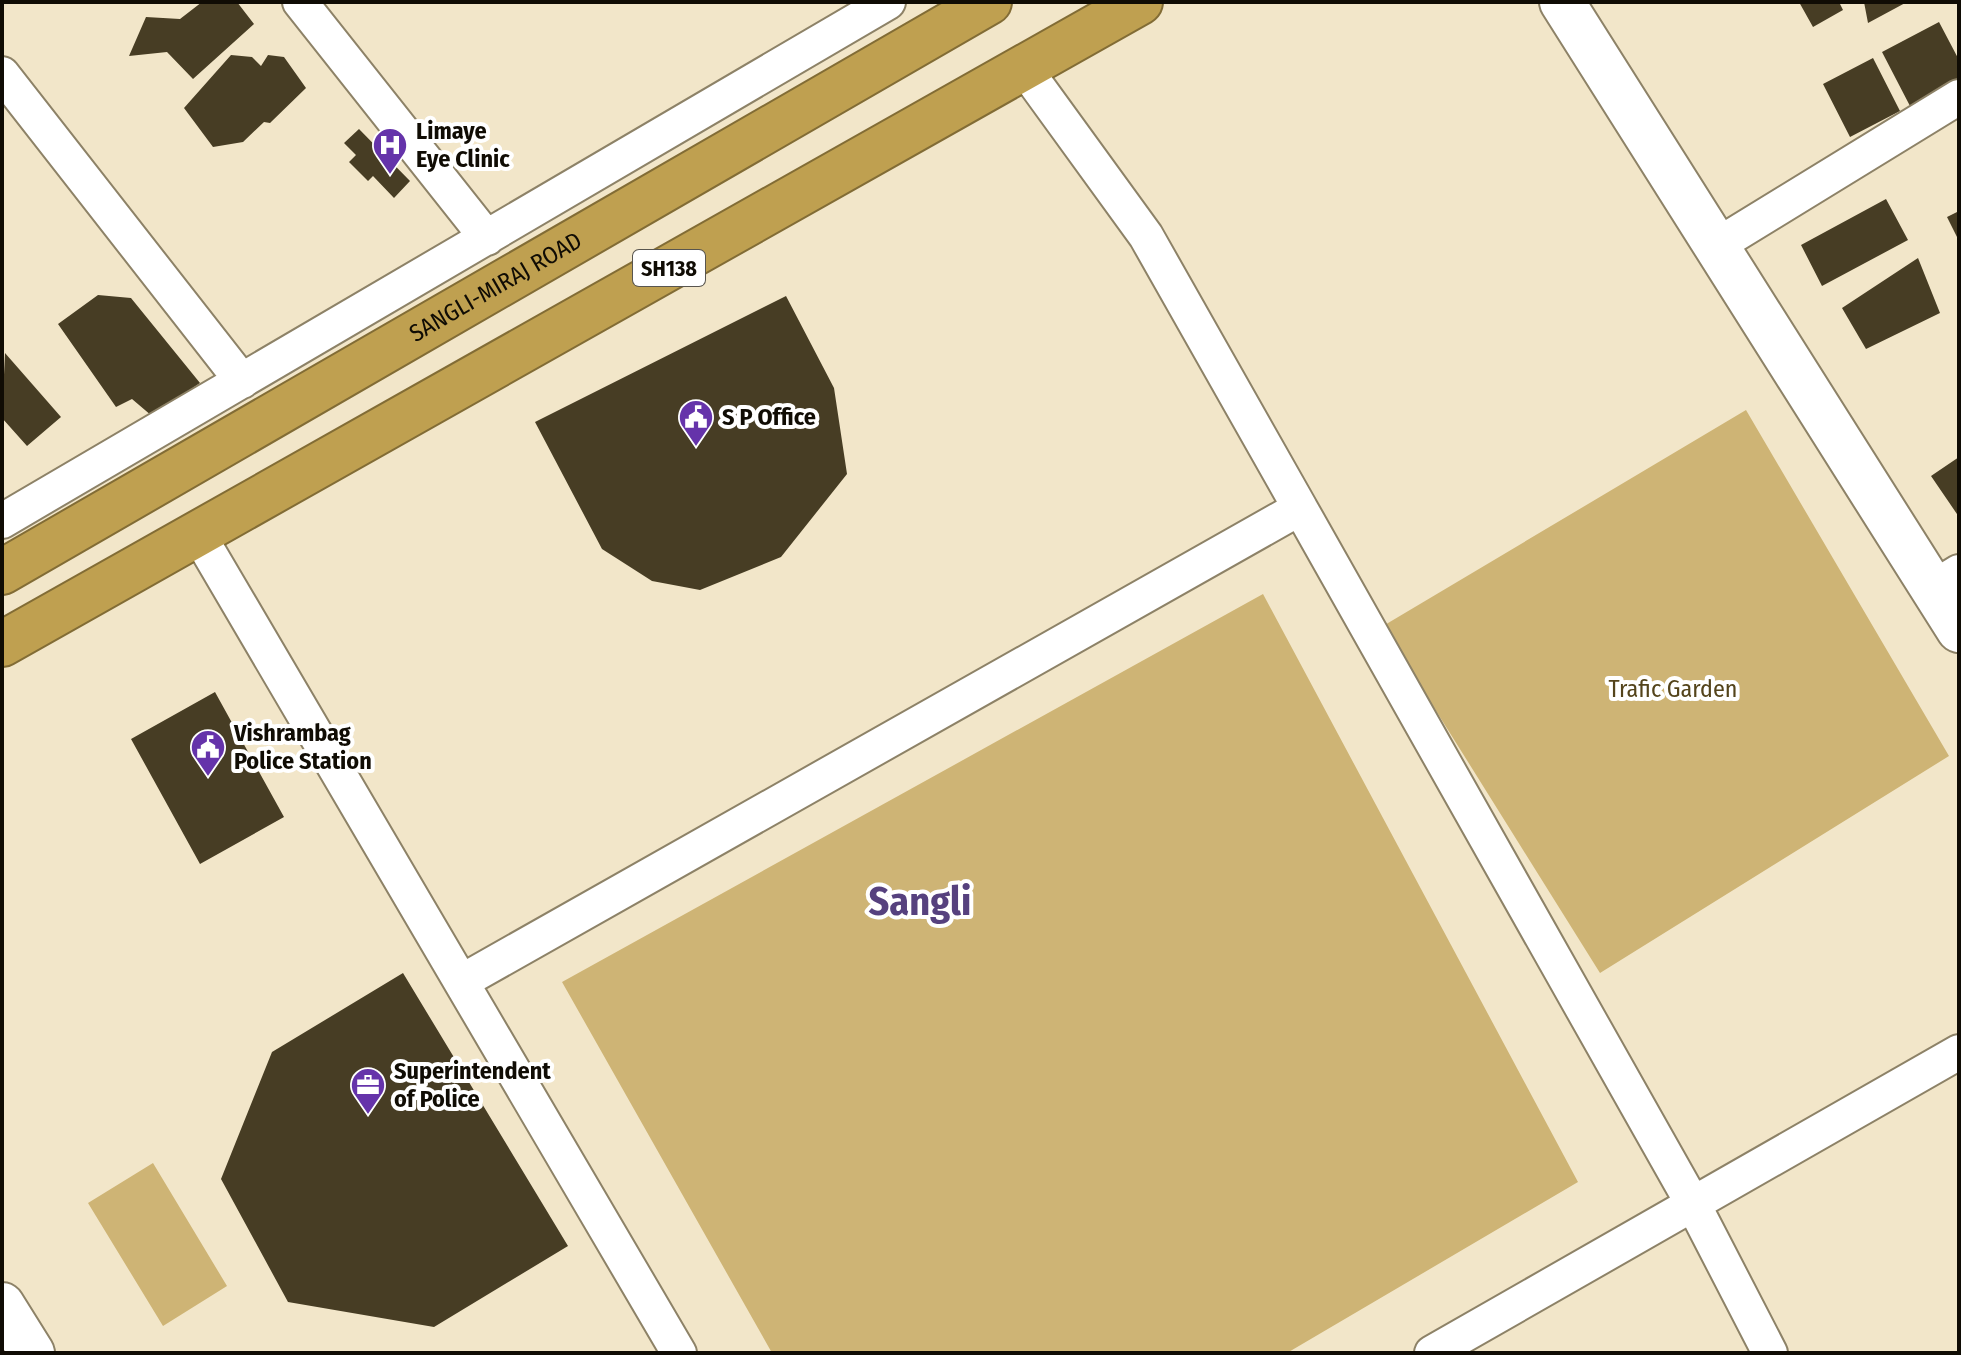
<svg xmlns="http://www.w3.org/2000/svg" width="1961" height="1355" font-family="'Fira Sans Condensed',sans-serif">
<rect width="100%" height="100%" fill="#f2e6c9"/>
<path fill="#ceb475" d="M1746,410L1949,756L1600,973L1383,626Z
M1263,594L1578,1182L1287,1353H772L562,982Z
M153,1163L227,1286L163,1326L88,1203Z"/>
<path fill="#473d24" d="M202,2H237L254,24L193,79L167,52L129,56L146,17L180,19Z
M1799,2H1839L1843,10L1813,27Z
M1864,2H1907L1868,23Z
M1939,22L1959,60V80L1910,106L1882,52Z
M231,55L252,57L261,66L268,55L284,57L306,88L270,123L264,122L243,142L213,147L184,108Z
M1873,58L1900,111L1850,137L1823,84Z
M359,129L410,181L394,198L373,176L368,181L349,162L356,155L344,143Z
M1886,199L1908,240L1822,286L1801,245Z
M1959,211V241L1947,217Z
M1918,258L1940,313L1866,349L1842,308Z
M98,295L131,298L200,383L152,416L132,399L116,407L58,324Z
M786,296L834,388L847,474L781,557L700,590L652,581L602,549L535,422Z
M5,353L61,417L27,446L2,418Z
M1959,457V517L1931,476Z
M215,692L284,817L200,864L131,739Z
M403,973L568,1246L434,1327L288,1302L221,1179L272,1052Z"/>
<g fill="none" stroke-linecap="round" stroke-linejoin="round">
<g stroke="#8d8267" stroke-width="38">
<path id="street" d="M300,2L487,238
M1024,68L1146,236L1300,508
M2,74L242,381
M1716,246L1959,97
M2,521L888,2
M198,534L679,1353
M1933,588L1959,572
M461,982L1300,508L1693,1204L1770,1353
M1432,1353L1959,1052"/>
</g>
<g stroke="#8d8267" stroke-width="48">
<path id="secondary" d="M1562,2L1959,630
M2,1305L32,1353"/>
</g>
<g stroke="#826c35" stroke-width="48">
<g id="highway">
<path id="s1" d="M2,572L989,2"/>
<path d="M2,644L1140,2"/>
</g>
</g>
<use href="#street" stroke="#fff" stroke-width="34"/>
<use href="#secondary" stroke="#fff" stroke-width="44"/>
<use href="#highway" stroke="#bfa050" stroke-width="44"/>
</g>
<defs>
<g id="hospital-pin" transform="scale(1.8)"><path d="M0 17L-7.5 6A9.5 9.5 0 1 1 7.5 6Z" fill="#6533aa" stroke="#fff"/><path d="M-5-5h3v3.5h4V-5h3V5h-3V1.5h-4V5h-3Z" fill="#fff"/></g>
<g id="civic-pin" transform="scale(1.8)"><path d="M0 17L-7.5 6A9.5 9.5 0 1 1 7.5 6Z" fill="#6533aa" stroke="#fff"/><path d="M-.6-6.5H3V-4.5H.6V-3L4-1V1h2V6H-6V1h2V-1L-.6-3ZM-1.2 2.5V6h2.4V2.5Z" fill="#fff"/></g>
<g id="office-pin" transform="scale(1.8)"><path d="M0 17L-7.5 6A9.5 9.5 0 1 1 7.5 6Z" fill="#6533aa" stroke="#fff"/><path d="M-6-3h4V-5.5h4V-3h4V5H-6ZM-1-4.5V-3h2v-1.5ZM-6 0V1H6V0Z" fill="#fff"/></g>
</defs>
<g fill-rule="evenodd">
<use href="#hospital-pin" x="390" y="145"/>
<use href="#civic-pin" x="696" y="417"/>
<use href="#civic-pin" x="208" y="747"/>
<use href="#office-pin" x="368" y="1085"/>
</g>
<g text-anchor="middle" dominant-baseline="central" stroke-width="8" stroke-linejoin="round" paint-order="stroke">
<rect fill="#fff" stroke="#58554f" stroke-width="2" x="633" y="250" width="72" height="36" rx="6"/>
<g font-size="22" font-weight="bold" fill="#100c04">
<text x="669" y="268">SH138</text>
</g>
<g font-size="24" font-weight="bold" fill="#100c04" stroke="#fff" text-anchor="start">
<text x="416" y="131">Limaye<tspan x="416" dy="28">Eye Clinic</tspan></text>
<text x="722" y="417">S P Office</text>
<text x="234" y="733">Vishrambag<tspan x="234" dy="28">Police Station</tspan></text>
<text x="394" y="1071">Superintendent<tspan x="394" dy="28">of Police</tspan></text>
</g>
<g font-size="24" fill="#100c04" stroke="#fff">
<text stroke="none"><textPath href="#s1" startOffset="570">SANGLI-MIRAJ ROAD</textPath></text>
</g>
<g font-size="24" fill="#54441b" stroke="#fff">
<text x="1673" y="689">Trafic Garden</text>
</g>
<g font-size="40" font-weight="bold" fill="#56417e" stroke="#fff">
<text x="920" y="902">Sangli</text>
</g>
</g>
<rect width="1961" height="1355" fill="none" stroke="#100c04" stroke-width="8"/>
</svg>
